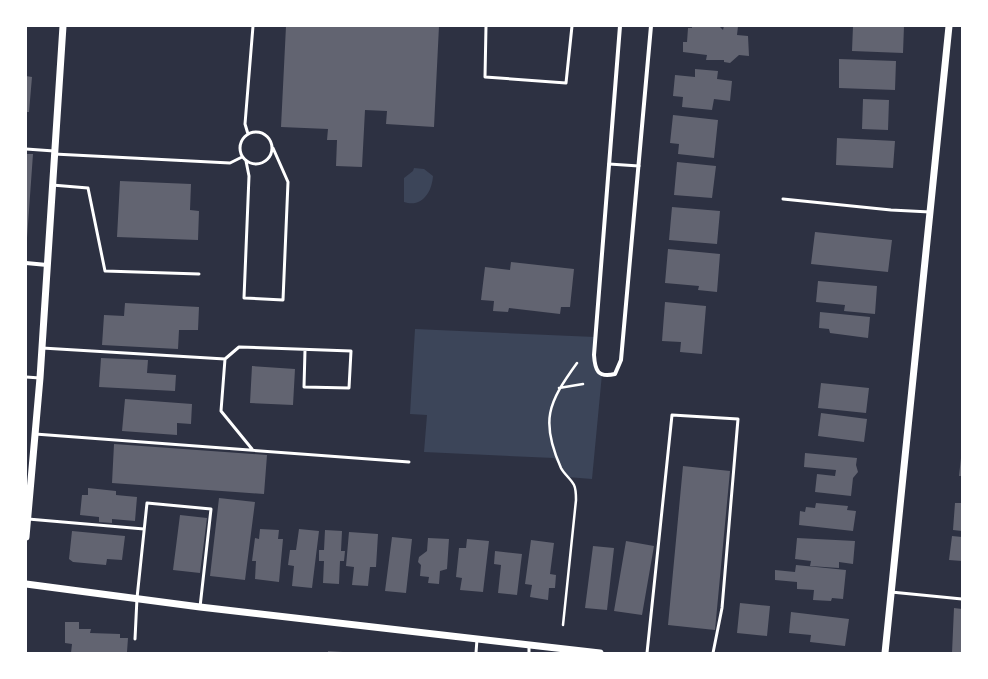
<svg xmlns="http://www.w3.org/2000/svg" width="988" height="679" font-family="Bitter,serif">
<rect width="100%" height="100%" fill="#2d3142"/>
<path fill="#3c4559" d="M414,168L424,169L433,176C432,192 422,208 404,202V178L413,171Z
M415,329L595,337V367L602,374L592,479L567,477L554,458L424,452L427,415L410,414Z"/>
<path fill="#626471" d="M286,26H439L434,127L386,124L387,111L365,110L362,167L336,166L337,140H327L328,129L281,127Z
M692,26H719L723,30L724,26H738L737,35L748,36L749,56L739,55L730,63L724,62V60H706L707,55L683,52V42H687L688,28H692Z
M853,26H904L903,53L852,51Z
M839,59L896,61L895,90L839,88Z
M695,69L718,71L717,79L732,81L730,101L714,99L712,110L682,107L683,97L673,96L675,75L695,77Z
M26,76L32,77L29,112H26Z
M863,99L889,100L888,130L862,129Z
M673,115L718,120L714,158L678,154L679,144L670,143Z
M837,138L895,141L893,168L836,165Z
M26,154H33L27,238H26Z
M677,162L716,166L712,198L674,195Z
M120,181L191,184L190,210L199,211L198,240L117,237Z
M672,207L720,211L717,244L669,240Z
M815,232L892,240L888,272L811,264Z
M668,249L720,254L717,292L698,290L699,286L665,283Z
M511,262L574,269L570,307H561L560,314L509,308L508,312L493,311L494,301L481,300L485,267L510,270Z
M818,281L877,286L875,314L844,311L845,305L816,302Z
M665,302L706,306L702,354L680,352L681,342L662,341Z
M125,303L199,307L198,330H179L178,349L102,345L104,315L124,316Z
M820,312L870,317L868,338L830,333L829,329L819,328Z
M101,358L148,360L147,373L176,375L175,391L99,387Z
M252,366L295,369L293,405L250,403Z
M821,383L869,388L866,413L818,408Z
M125,399L192,404L191,424L177,423V435L122,431Z
M821,413L867,419L864,442L818,436Z
M114,444L267,455L264,494L112,483Z
M805,453L857,458L856,465L858,472L853,478L851,496L815,492L817,474L835,476L836,470L804,467Z
M961,458H962V476H959Z
M683,466L730,471L715,630L668,625Z
M88,488L116,491V495L137,497L135,521L112,519V523L99,522V517L80,515L82,495H88Z
M219,498L255,502L245,580L210,576Z
M816,503L848,506L847,510L856,511L853,531L799,525L800,511L805,512L806,507L815,508Z
M955,503H962V531L953,530Z
M180,515L207,518L200,573L173,570Z
M260,529L279,530L278,539H283L279,582L255,579L256,561H252L255,538L259,539Z
M299,529L319,531L312,588L292,586L294,566L288,565L290,550H296Z
M325,530L342,531L341,551H345L344,561H340L339,584L323,583L324,561H319V550H324Z
M72,531L125,536L122,560L107,559L106,565L73,562L69,559Z
M349,532L378,534L376,567H370L368,586L352,585L354,567L346,566Z
M952,536L962,537V561L949,560Z
M392,537L412,539L406,593L385,591Z
M428,538L449,539L447,569L440,571L439,584L428,583L429,577L420,576L421,565L418,562L419,557L427,551Z
M797,538L855,541L853,564L839,562V568L810,566L811,561L795,559Z
M467,539L489,541L483,592L460,590L462,578L456,577L459,548H466Z
M531,540L554,543L550,574L556,575L555,588H549L548,600L530,597L532,585L525,584Z
M626,541L654,546L642,615L614,611Z
M593,546L614,548L607,610L585,608Z
M495,551L522,554L517,595L498,593L501,565L494,564Z
M796,565L846,570L843,599L832,598L831,601L813,600L814,590L797,589V582L775,580V570L795,572Z
M740,603L770,606L767,636L737,633Z
M954,608L962,609V653H952Z
M791,612L849,619L845,646L810,642L811,635L789,633Z
M65,622H79V629H91L90,633L120,634V638H128L127,652L71,653L72,644L65,643Z
M328,651L343,652V653H328Z"/>
<g fill="none" stroke-linecap="round" stroke-linejoin="round">
<path stroke="#fff" stroke-width="2.5" d="M559,388L583,384
M563,625L576,500C576,496 576,489 574,485C571,479 564,474 561,468C540,421 548,403 577,363"/>
<path stroke="#fff" stroke-width="3" d="M486,26L485,77L566,83L572,26
M240 148a16 16 0 1 1 32 0a16 16 0 1 1-32 0Z
M248,134L245,124L253,26
M26,149L54,151
M54,154L230,163L242,157
M246,161L249,176L244,298L283,300L288,182L273,148
M609,164L639,166
M52,185L88,188L105,271L199,274
M783,199L891,210L930,212
M42,348L225,359L221,411L252,449
M225,359L239,347L351,351L349,388L304,387L305,350
M26,377L40,378
M35,434L409,462
M28,519L144,529
M891,592L962,599
M135,639L137,598L147,503L211,509L200,607
M476,653L477,639
M529,653V645
M647,653L672,415L738,419L722,608L713,653"/>
<path stroke="#fff" stroke-width="4" d="M620,26L594,355C595,371 598,378 615,374L621,360L651,26
M26,263L47,265"/>
<path stroke="#fff" stroke-width="7" d="M26,537L40,378L63,26
M26,584L200,607L600,653
M885,653L949,26"/>
</g>
<rect width="988" height="679" fill="none" stroke="#ffffff" stroke-width="54"/>
</svg>
